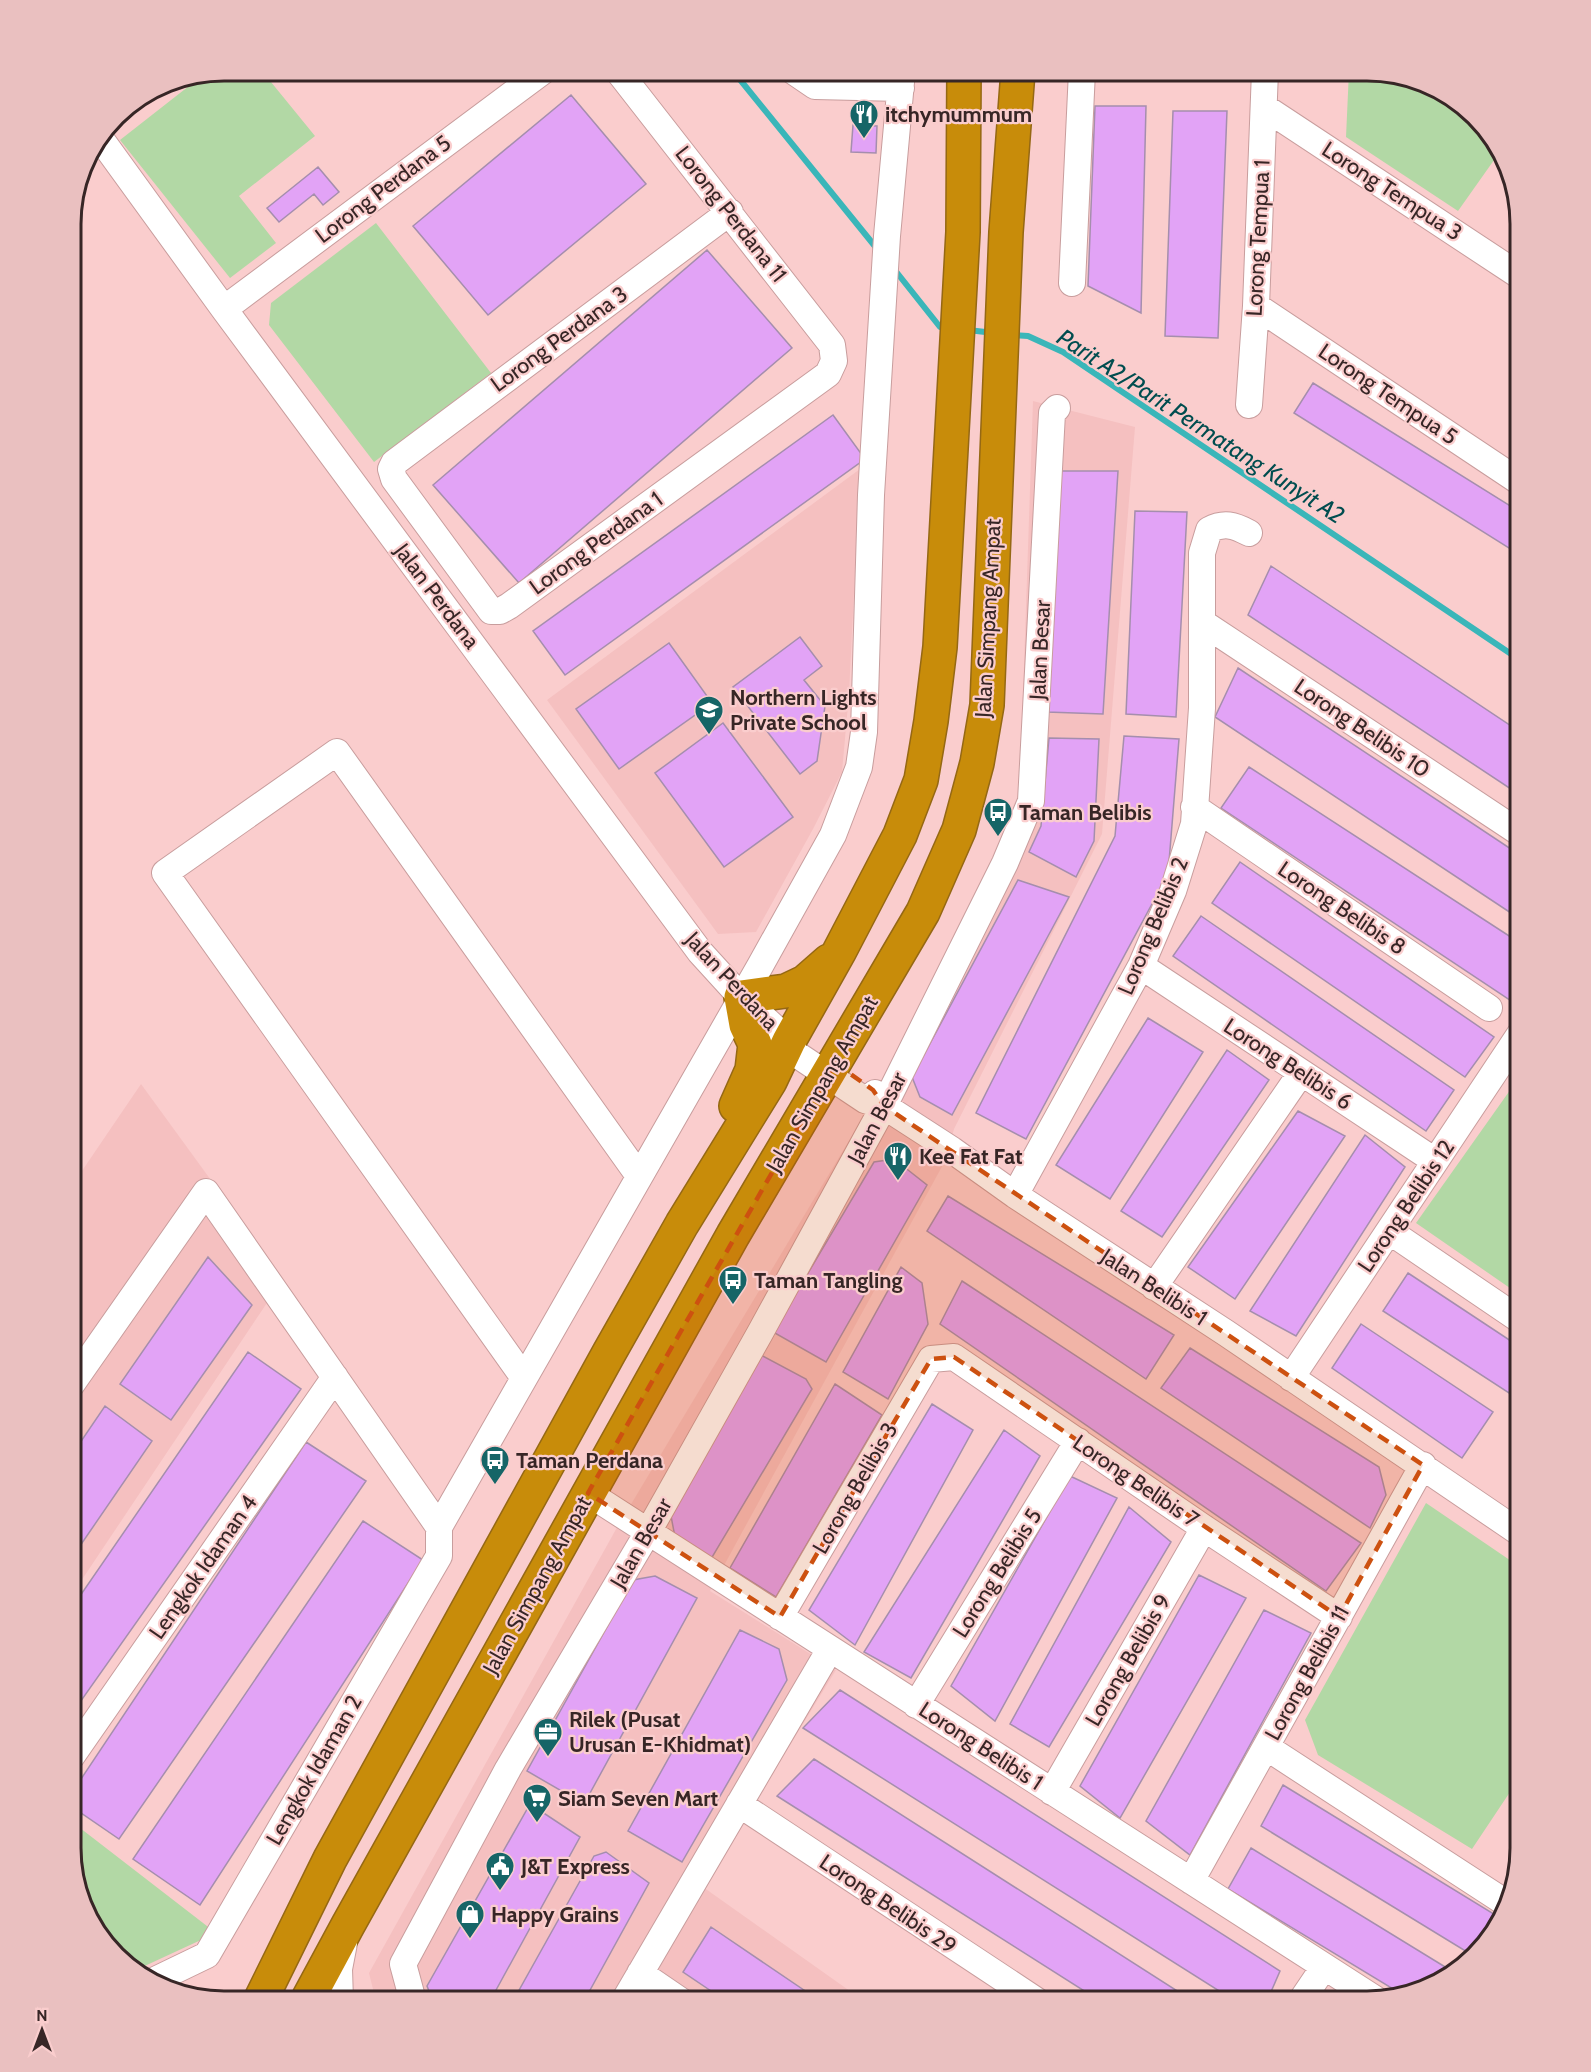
<svg xmlns="http://www.w3.org/2000/svg" width="1591" height="2072" font-family="Cabin,sans-serif">
<rect width="100%" height="100%" fill="#facdcd"/>
<path fill="#f5c0c0" d="M1033,401L1135,427L1102,834L954,1129L945,1161L710,1591L836,1670L703,1887L864,2001H376L369,1973L615,1531L865,1114L886,1083L1019,812Z
M860,469L849,694L842,772L813,829L756,932L718,934L547,700Z
M141,1084L283,1279L71,1596V1187Z"/>
<path fill="#b2d8a5" d="M224,71H262L315,136L239,196L276,243L230,278L120,140L203,75Z
M1349,71H1377L1443,91L1495,139L1499,153L1458,211L1346,137Z
M376,223L491,373L374,462L269,325L271,303Z
M1513,1086L1520,1091V1295L1416,1223Z
M1426,1503L1520,1567V1777L1472,1849L1318,1755L1305,1720Z
M71,1821L216,1933L136,1970L96,1933L71,1848Z"/>
<g fill="none" stroke-linecap="round" stroke-linejoin="round">
<path stroke="#3ab6b9" stroke-width="6" d="M733,71L878,250
M894,269L940,327L949,328
M968,330L994,333
M1013,335L1028,336L1063,352L1520,660"/>
</g>
<path fill="#e2a3f6" stroke="#a58ead" stroke-width="1.5" d="M828,71H882V74Z
M1096,71H1146L1145,80H1095Z
M571,95L646,184L488,315L413,226Z
M1095,106H1146L1141,313L1088,286Z
M1173,111H1227L1218,338L1165,336Z
M853,125L877,126L876,153L851,152Z
M318,167L339,192L323,205L314,194L279,222L267,208Z
M707,250L792,348L519,583L433,485Z
M1313,383L1520,512V555L1294,413Z
M833,415L865,459L565,675L533,631Z
M1061,471H1118L1103,714L1047,712Z
M1135,511L1187,512L1176,717L1126,714Z
M1271,566L1520,732V795L1248,615Z
M800,637L822,666L804,680L825,706L817,761L800,774L733,687Z
M669,643L712,703L619,769L576,709Z
M1238,668L1520,855V919L1215,717Z
M723,723L793,817L724,867L655,773Z
M1124,736L1179,739L1168,874L1026,1139L976,1113L1115,836Z
M1049,738L1099,739L1094,841L1076,877L1029,852L1041,826Z
M1249,767L1520,943L1519,1006L1221,808Z
M1240,862L1494,1037L1465,1077L1212,903Z
M1018,880L1069,897L952,1115L920,1097L912,1077Z
M1201,916L1454,1090L1426,1131L1173,956Z
M1148,1018L1203,1052L1110,1199L1056,1165Z
M1227,1050L1269,1080L1162,1237L1121,1211Z
M1298,1111L1345,1136L1235,1299L1188,1267Z
M1365,1135L1405,1167L1296,1336L1250,1311Z
M894,1159L927,1185L826,1362L773,1332L874,1162Z
M948,1196L1174,1335L1146,1379L927,1231Z
M208,1257L252,1305L171,1420L120,1384Z
M901,1267L922,1283L928,1324L888,1399L843,1372Z
M1408,1273L1520,1347V1376L1509,1393L1383,1311Z
M962,1281L1361,1543L1326,1591L940,1324Z
M1361,1324L1493,1412L1462,1458L1332,1368Z
M1190,1348L1379,1467L1386,1495L1370,1528L1161,1388Z
M248,1352L301,1389L71,1715V1609Z
M759,1354L806,1379L812,1389L711,1559L675,1537L671,1516Z
M835,1384L882,1415L776,1597L730,1568Z
M932,1404L973,1430L855,1645L809,1610Z
M105,1406L152,1441L71,1559V1456Z
M1004,1430L1040,1456L911,1678L864,1652Z
M306,1442L366,1481L119,1839L71,1806V1794Z
M1070,1476L1117,1498L995,1721L951,1686Z
M1129,1507L1171,1542L1049,1747L1010,1724Z
M363,1521L423,1560L200,1905L133,1859Z
M1199,1575L1246,1598L1120,1818L1080,1786Z
M655,1576L697,1598L584,1804L527,1771L633,1580Z
M1264,1610L1311,1633L1190,1855L1146,1821Z
M740,1630L779,1649L787,1680L682,1862L628,1831Z
M840,1690L1280,1971L1267,2001H1235L803,1728Z
M814,1759L1193,2001H1100L777,1796Z
M1283,1785L1502,1919L1500,1924L1472,1955L1261,1826Z
M530,1804L580,1837L490,2001H433L427,1986Z
M1251,1848L1455,1973L1452,1976L1398,1992L1228,1889Z
M606,1852L649,1883L584,2001H513L594,1856Z
M711,1927L820,2001H726L683,1972Z"/>
<g fill="none" stroke-linecap="round" stroke-linejoin="round">
<g stroke="#c89d9d" stroke-width="28">
<path id="minor" d="M618,71L832,345L834,361L828,374L509,606L500,611H491L394,479L391,469L394,463L730,212
M793,71L815,86L901,88
M1264,107L1520,276
M100,138L224,309L700,952L741,997L789,1041L796,1054L865,1100L884,1106
M1072,283L1082,71
M1256,306L1520,482
M224,309L543,71
M1249,405L1256,306L1265,71
M1203,623L1520,833
M1194,807L1489,1008
M1141,966L1435,1161
M875,1093L884,1106L952,1150L1015,1195L1226,1333L1520,1533
M1015,1195L1141,966L1173,891L1194,824L1202,708V553L1209,530C1224,522 1234,525 1249,533
M1389,1231L1520,1320
M1154,1287L1301,1073
M524,1378L165,873L337,752L639,1176
M1291,1378L1520,1034
M71,1385L206,1192L439,1527
M588,1493L1375,1999
M439,1527L760,966L833,835L859,767L864,732L871,495L887,236L902,71
M780,1617L931,1359L954,1357L1204,1528L1339,1617
M916,1705L1078,1441
M1266,1747L1506,1903
M71,1757L335,1377
M1052,1792L1204,1528
M739,1804L1037,2001
M1191,1881L1423,1465
M640,1973L681,2001
M151,1982L207,1955L439,1556V1527
M340,2001L339,1969L344,1943
M413,2001L403,1964L508,1769L648,1532L760,1333L884,1106L1005,863L1031,801L1052,413L1057,408
M624,2001L830,1649
M1301,2001L1324,1967"/>
</g>
<g stroke="#956814" stroke-width="36">
<path id="highway" d="M736,1106L752,1070L755,1044L746,1025L741,997L786,991L805,982L829,961
M260,2001L330,1859L609,1353L682,1224L770,1081L789,1041L839,952L900,835L921,780L931,721L940,647L963,232L964,71
M307,2001L348,1925L733,1235L923,912L959,830L977,763L987,705L1006,232L1018,71"/>
</g>
<use href="#minor" stroke="#fff" stroke-width="26"/>
<use href="#highway" stroke="#c88c0a" stroke-width="33"/>
</g>
<path fill="#cd5110" fill-opacity="0.2" stroke="#cd5110" stroke-width="4.5" stroke-dasharray="12 8" stroke-linejoin="round" d="M835,1063L873,1090L884,1106L1423,1465L1339,1617L954,1357L931,1359L780,1617L588,1493Z"/>
<defs>
<g id="restaurant-pin" transform="scale(1.5)"><path d="M0 17L-7.5 6A9.5 9.5 0 1 1 7.5 6Z" fill="#166567" stroke="#facdcd"/><path d="M-5-6h1v4h1v-4h1v4h1v-4h1v5L-1.5 .5V6h-2V.5L-5-1ZM5-6V6H3V1.5H1.5Q1.5-4 5-6Z" fill="#fff"/></g>
<g id="school-pin" transform="scale(1.5)"><path d="M0 17L-7.5 6A9.5 9.5 0 1 1 7.5 6Z" fill="#166567" stroke="#facdcd"/><path d="M0-5L7-2L0 1L-7-2ZM-4 1L0 2.5L4 1V4Q0 6-4 4Z" fill="#fff"/></g>
<g id="bus-pin" transform="scale(1.5)"><path d="M0 17L-7.5 6A9.5 9.5 0 1 1 7.5 6Z" fill="#166567" stroke="#facdcd"/><path d="M-5-6H5V4H4V6H2V4H-2V6H-4V4H-5ZM-3.5-4V0h7V-4ZM-3.5 1.2v1.5H-2V1.2ZM2 1.2v1.5H3.5V1.2Z" fill="#fff"/></g>
<g id="office-pin" transform="scale(1.5)"><path d="M0 17L-7.5 6A9.5 9.5 0 1 1 7.5 6Z" fill="#166567" stroke="#facdcd"/><path d="M-6-3h4V-5.5h4V-3h4V5H-6ZM-1-4.5V-3h2v-1.5ZM-6 0V1H6V0Z" fill="#fff"/></g>
<g id="supermarket-pin" transform="scale(1.5)"><path d="M0 17L-7.5 6A9.5 9.5 0 1 1 7.5 6Z" fill="#166567" stroke="#facdcd"/><path d="M-6-5.5h2.5l.6 2H6L4.5 2H-2.5L-4.4-4H-6ZM-1.5 3.2a1.3 1.3 0 1 0 .1 0ZM3 3.2a1.3 1.3 0 1 0 .1 0Z" fill="#fff"/></g>
<g id="civic-pin" transform="scale(1.5)"><path d="M0 17L-7.5 6A9.5 9.5 0 1 1 7.5 6Z" fill="#166567" stroke="#facdcd"/><path d="M-.6-6.5H3V-4.5H.6V-3L4-1V1h2V6H-6V1h2V-1L-.6-3ZM-1.2 2.5V6h2.4V2.5Z" fill="#fff"/></g>
<g id="shop-pin" transform="scale(1.5)"><path d="M0 17L-7.5 6A9.5 9.5 0 1 1 7.5 6Z" fill="#166567" stroke="#facdcd"/><path d="M-5-2.5h2.3a2.7 3.5 0 0 1 5.4 0H5L5.5 6h-11ZM-1.5-2.5h3a1.5 2.3 0 0 0-3 0Z" fill="#fff"/></g>
</defs>
<g fill-rule="evenodd">
<use href="#restaurant-pin" x="864" y="114"/>
<use href="#school-pin" x="709" y="710"/>
<use href="#bus-pin" x="998" y="812"/>
<use href="#restaurant-pin" x="898" y="1156"/>
<use href="#bus-pin" x="733" y="1280"/>
<use href="#bus-pin" x="495" y="1460"/>
<use href="#office-pin" x="548" y="1732"/>
<use href="#supermarket-pin" x="537" y="1798"/>
<use href="#civic-pin" x="500" y="1866"/>
<use href="#shop-pin" x="470" y="1914"/>
</g>
<g text-anchor="middle" dominant-baseline="central" stroke-width="4.5" stroke-linejoin="round" paint-order="stroke">
<g font-size="22" font-weight="bold" fill="#372626" stroke="#facdcd" text-anchor="start">
<text x="885" y="114">itchymummum</text>
<text x="730" y="697">Northern Lights<tspan x="730" dy="25">Private School</tspan></text>
<text x="1019" y="812">Taman Belibis</text>
<text x="919" y="1156">Kee Fat Fat</text>
<text x="754" y="1280">Taman Tangling</text>
<text x="516" y="1460">Taman Perdana</text>
<text x="569" y="1719">Rilek (Pusat<tspan x="569" dy="25">Urusan E-Khidmat)</tspan></text>
<text x="558" y="1798">Siam Seven Mart</text>
<text x="521" y="1866">J&amp;T Express</text>
<text x="491" y="1914">Happy Grains</text>
</g>
<g font-size="22" fill="#372626" stroke="#facdcd">
<text transform="translate(383 189) rotate(-37)">Lorong Perdana 5</text>
<text transform="translate(1392 191) rotate(33)">Lorong Tempua 3</text>
<text transform="translate(731 214) rotate(52)">Lorong Perdana 11</text>
<text transform="translate(1258 238) rotate(-87)">Lorong Tempua 1</text>
<text transform="translate(559 339) rotate(-36)">Lorong Perdana 3</text>
<text transform="translate(1388 394) rotate(34)">Lorong Tempua 5</text>
<text transform="translate(596 543) rotate(-36)">Lorong Perdana 1</text>
<text transform="translate(437 596) rotate(53)">Jalan Perdana</text>
<text transform="translate(988 618) rotate(-87)">Jalan Simpang Ampat</text>
<text transform="translate(1040 650) rotate(-87)">Jalan Besar</text>
<text transform="translate(1362 728) rotate(34)">Lorong Belibis 10</text>
<text transform="translate(1342 908) rotate(34)">Lorong Belibis 8</text>
<text transform="translate(1153 926) rotate(-67)">Lorong Belibis 2</text>
<text transform="translate(732 981) rotate(47)">Jalan Perdana</text>
<text transform="translate(1288 1064) rotate(33)">Lorong Belibis 6</text>
<text transform="translate(822 1084) rotate(-60)">Jalan Simpang Ampat</text>
<text transform="translate(877 1118) rotate(-62)">Jalan Besar</text>
<text transform="translate(1406 1206) rotate(-56)">Lorong Belibis 12</text>
<text transform="translate(1154 1287) rotate(33)">Jalan Belibis 1</text>
<text transform="translate(1136 1481) rotate(34)">Lorong Belibis 7</text>
<text transform="translate(855 1488) rotate(-60)">Lorong Belibis 3</text>
<text transform="translate(641 1543) rotate(-60)">Jalan Besar</text>
<text transform="translate(203 1567) rotate(-55)">Lengkok Idaman 4</text>
<text transform="translate(997 1573) rotate(-58)">Lorong Belibis 5</text>
<text transform="translate(537 1585) rotate(-61)">Jalan Simpang Ampat</text>
<text transform="translate(1128 1660) rotate(-60)">Lorong Belibis 9</text>
<text transform="translate(1307 1673) rotate(-61)">Lorong Belibis 11</text>
<text transform="translate(981 1746) rotate(33)">Lorong Belibis 1</text>
<text transform="translate(314 1770) rotate(-60)">Lengkok Idaman 2</text>
<text transform="translate(888 1904) rotate(34)">Lorong Belibis 29</text>
</g>
<g font-size="24" font-style="italic" fill="#004d4f" stroke="#facdcd">
<text transform="translate(1201 426) rotate(33)">Parit A2/Parit Permatang Kunyit A2</text>
</g>
</g>
<path d="M0 0H1591V2072H0ZM224 81H1367A143 143 0 0 1 1510 224V1848A143 143 0 0 1 1367 1991H224A143 143 0 0 1 81 1848V224A143 143 0 0 1 224 81Z" fill="#eac0c0" fill-rule="evenodd"/>
<path fill="none" stroke="#372626" stroke-width="3" d="M224 81H1367A143 143 0 0 1 1510 224V1848A143 143 0 0 1 1367 1991H224A143 143 0 0 1 81 1848V224A143 143 0 0 1 224 81Z"/>
<g transform="translate(42 2030)" stroke="#facdcd" stroke-width="4.5" paint-order="stroke">
<path d="M0-4.5L10 22L0 15L-10 22Z" fill="#372626"/>
<text y="-9" font-size="16" font-weight="bold" text-anchor="middle" fill="#372626">N</text>
</g>
</svg>
